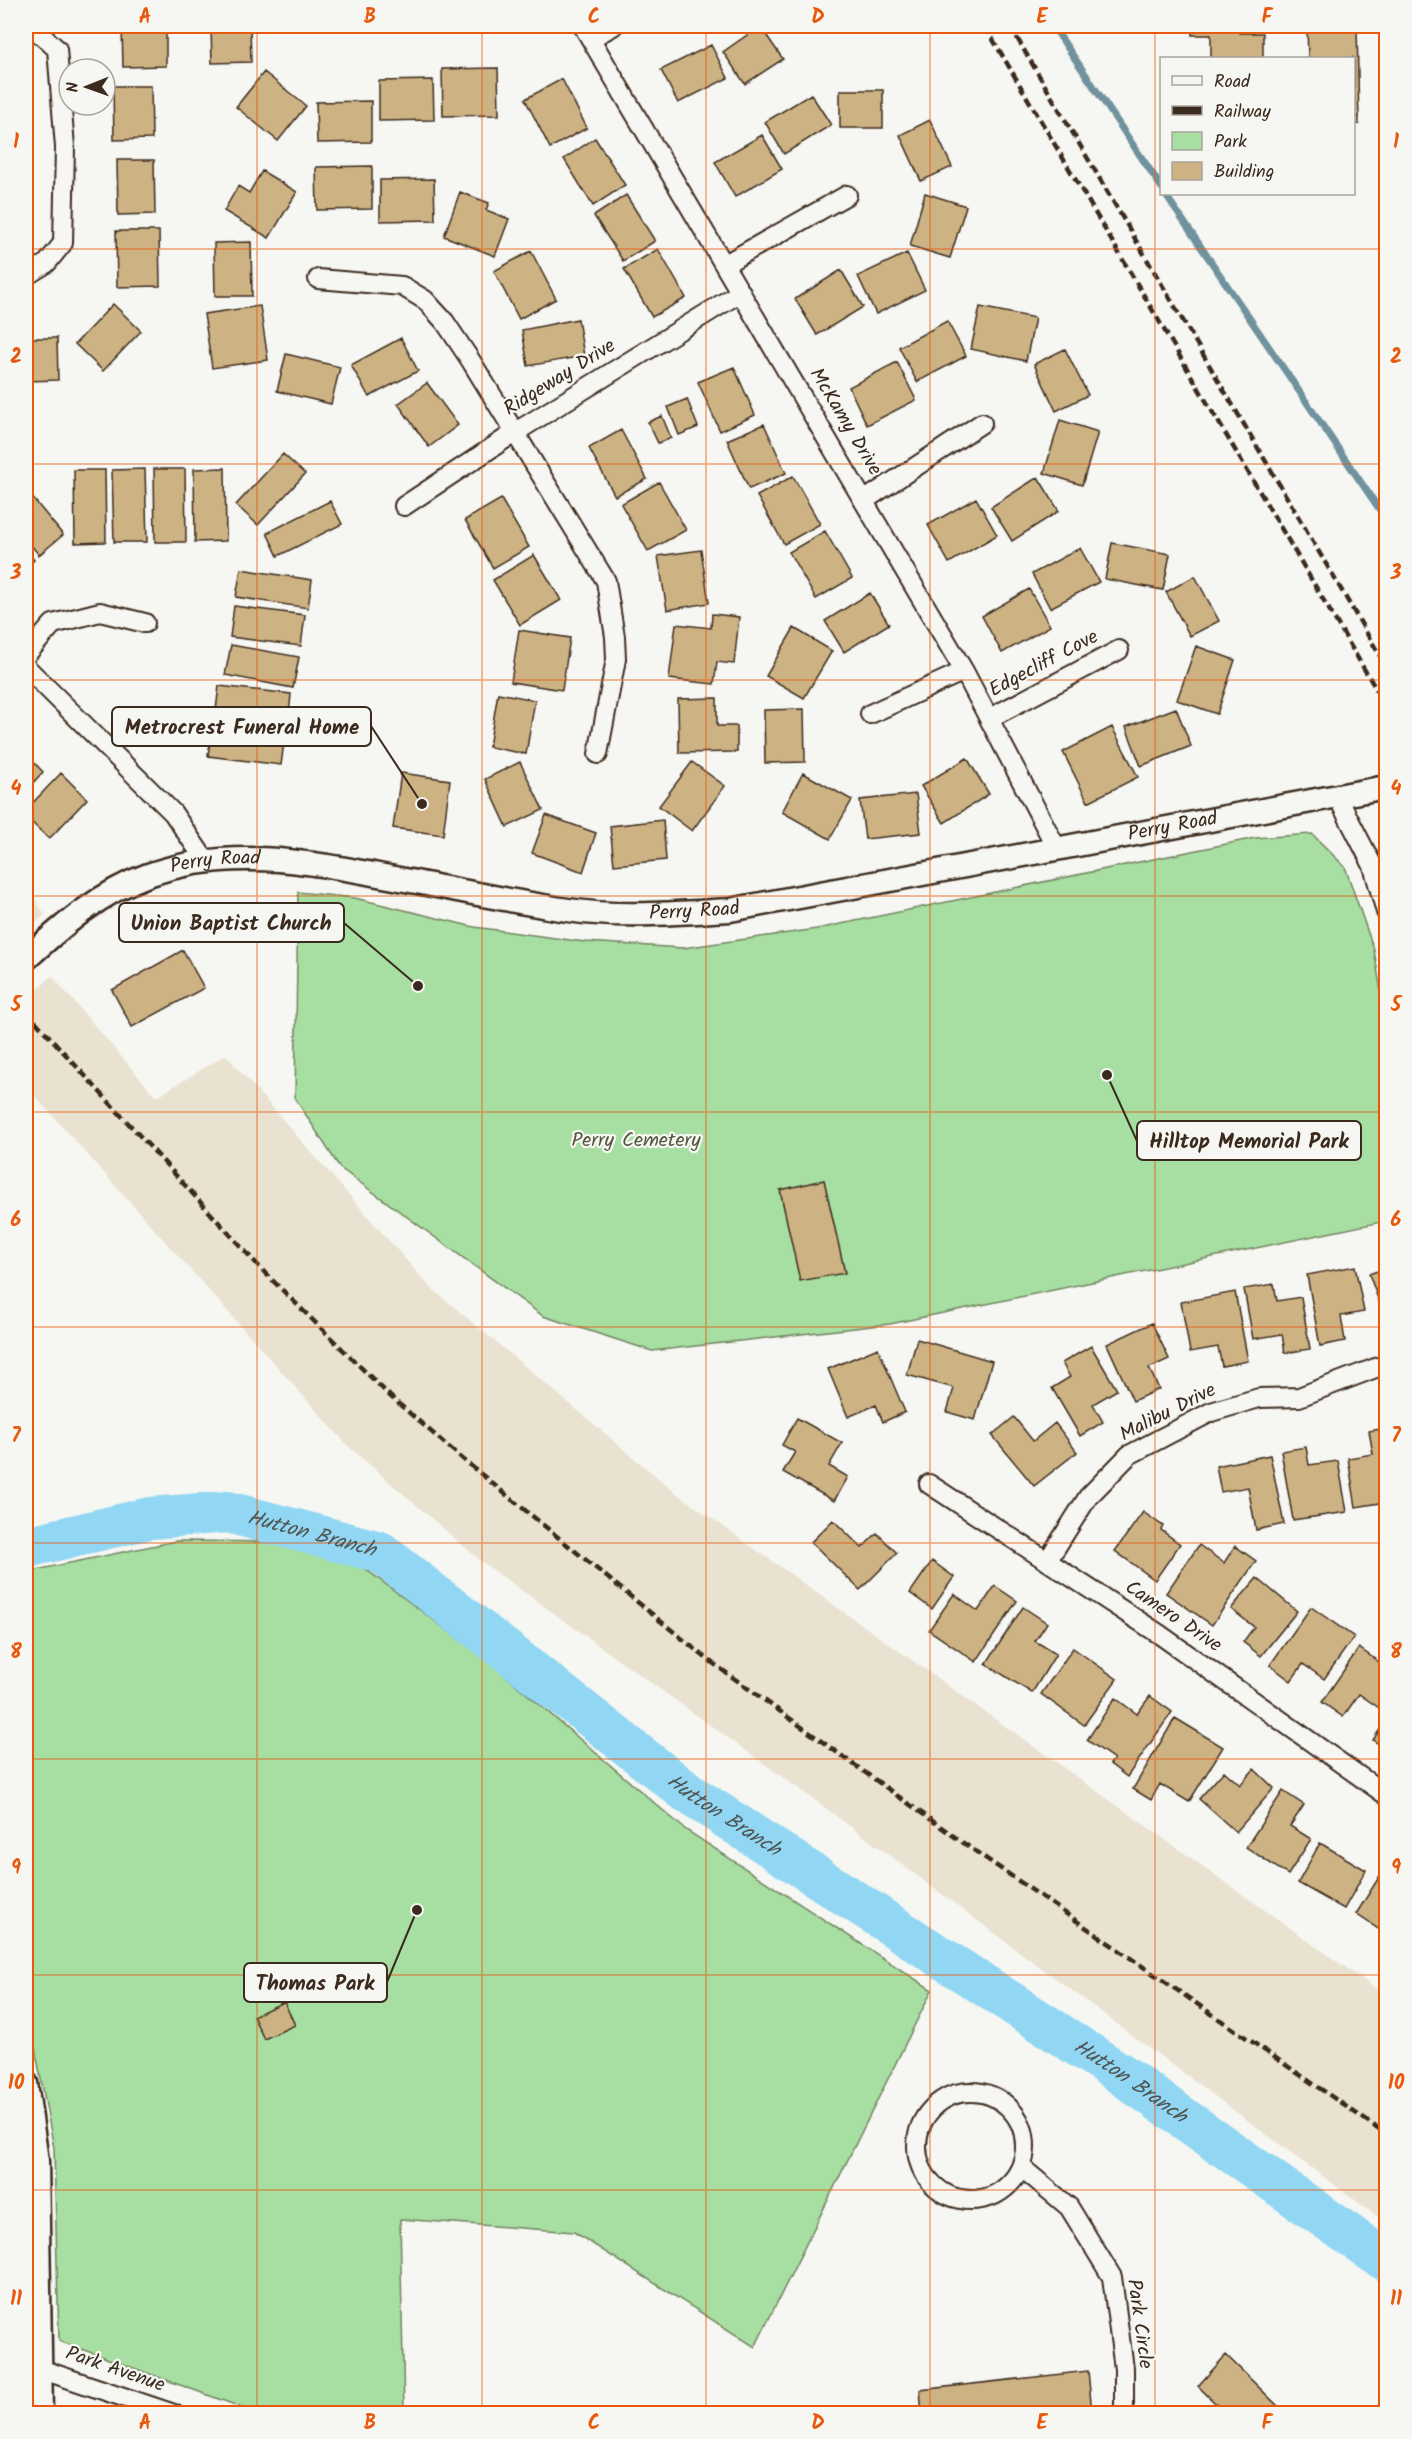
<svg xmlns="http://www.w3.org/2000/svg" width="1412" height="2439" font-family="Kalam,sans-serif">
<rect width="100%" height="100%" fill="#f6f6f2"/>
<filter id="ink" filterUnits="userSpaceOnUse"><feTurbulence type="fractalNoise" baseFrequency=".0167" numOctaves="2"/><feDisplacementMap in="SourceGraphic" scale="12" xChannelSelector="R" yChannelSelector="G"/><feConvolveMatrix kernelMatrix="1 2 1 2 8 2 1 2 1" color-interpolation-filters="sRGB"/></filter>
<g filter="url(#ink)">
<path fill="#eae2d1" d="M26,886L45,915L26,931Z
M52,976L156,1097L226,1055L429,1286L676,1493L1386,1996V2223L816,1801L482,1562L349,1447L26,1086V1000Z"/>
<path fill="#a7dea1" stroke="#718460" stroke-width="1.5" d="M1312,834L1345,867L1374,950L1386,1021V1221L890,1324L652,1351L543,1316L340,1168L295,1098L298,892L355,898L474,927L585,942L683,948L817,929L1255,838Z
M176,1541L276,1542L360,1565L492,1664L686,1830L932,1990L755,2347L574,2232L400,2219L404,2413H257L59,2341L54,2148L26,2000V1572Z"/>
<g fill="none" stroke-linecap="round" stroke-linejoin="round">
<path stroke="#6f929e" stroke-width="7" d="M1053,26L1162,188
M1165,194L1386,519"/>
<path stroke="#91d7f3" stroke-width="42" id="s1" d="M26,1547L150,1518L228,1512L380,1552L688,1793L1118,2072L1386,2261"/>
</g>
<path fill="#cdb383" stroke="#3b2a1e" stroke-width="1.5" d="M122,26H166V66L123,67Z
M211,26H250L251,62L212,63Z
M760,26L783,59L745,84L723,52Z
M799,26H817L814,32Z
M1192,26H1239V33H1263V58H1211V35H1192Z
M1307,26H1357L1359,124H1354V58H1308Z
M711,45L728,78L678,103L661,70Z
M498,68L499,115L443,116L442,69Z
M264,72L306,106L278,141L236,107Z
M562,79L587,128L550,148L525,99Z
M433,80L434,120L379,121V81Z
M113,86H151L152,139L114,140Z
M840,90H883V128H840Z
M811,94L831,125L784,154L765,122Z
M371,101V142L317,143L316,102Z
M930,120L952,167L921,181L900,135Z
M762,135L782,169L735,197L715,162Z
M595,138L625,185L593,206L564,159Z
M117,160H154L155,214L118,215Z
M372,166V209L317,210L316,167Z
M262,171L297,192L269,238L224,211L238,186L249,193Z
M434,179L435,220L380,221V180Z
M460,192L489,203L486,210L509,219L495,256L444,236Z
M925,193L966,206L950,258L910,246Z
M626,195L655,241L623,261L594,216Z
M116,231H159L160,286L117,287Z
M251,242L252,296H215L214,243Z
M658,249L686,298L652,317L624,269Z
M531,251L556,299L519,319L494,271Z
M907,253L925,290L876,314L858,276Z
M841,270L863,307L817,335L795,299Z
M113,304L141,331L103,371L75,344Z
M260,306L268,360L212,368L204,314Z
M980,307L1035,318L1026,361L971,349Z
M578,319L584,356L528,366L522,330Z
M947,321L966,356L917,382L899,347Z
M26,338H57L58,380L26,381Z
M401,338L418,371L369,397L351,365Z
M1065,349L1088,395L1056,411L1034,364Z
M286,354L340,367L331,404L277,391Z
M897,362L916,400L867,425L849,387Z
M734,367L755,415L720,431L698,382Z
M427,383L458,425L429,447L398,404Z
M687,399L698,427L679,435L668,407Z
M662,416L671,438L658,443L648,422Z
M1060,420L1098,432L1082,485L1044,473Z
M764,424L786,473L749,489L727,440Z
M621,430L647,479L615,496L589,448Z
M283,454L305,474L258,525L236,505Z
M225,468L226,541L195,542L194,469Z
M145,469L147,542H114L112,470Z
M154,469H185L186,542H155Z
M74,470H105L106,542L75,543Z
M793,476L820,524L784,544L757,496Z
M1038,477L1059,511L1012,541L991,507Z
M659,482L686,530L648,551L621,504Z
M26,490L63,535L39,555L26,539Z
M976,498L997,535L949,563L928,525Z
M501,499L529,547L493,568L465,520Z
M330,501L342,524L278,556L267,533Z
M825,531L852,578L816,599L789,552Z
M1112,543L1170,554L1163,590L1105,579Z
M1080,548L1099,582L1050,608L1032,574Z
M26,550L34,560L26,568Z
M701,550L709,603L667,610L658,556Z
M534,555L561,600L520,625L493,580Z
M241,569L312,580L308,608L236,597Z
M1195,576L1219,621L1190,636L1166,592Z
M1029,589L1050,626L1002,653L982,616Z
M870,593L889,624L844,652L825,621Z
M234,606L305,615L301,646L230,637Z
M712,614L739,617L734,664L717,662L714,684L669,679L676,624L711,628Z
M794,628L832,651L804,698L766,676Z
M519,630L570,638L562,690L511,682Z
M231,645L299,657L293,688L225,675Z
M1196,646L1235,660L1217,714L1177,700Z
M219,686L291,694L288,726L215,718Z
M498,693L535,700L526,754L489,747Z
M717,698V726H737V752L679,753L678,699Z
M1176,708L1191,746L1141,766L1126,727Z
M804,709L805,762L765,763L764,710Z
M212,726L285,735L281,765L208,756Z
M1112,727L1138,777L1088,802L1063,752Z
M26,754L43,772L26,790Z
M967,758L989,794L944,823L921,786Z
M520,762L543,810L507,827L485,779Z
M692,762L725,786L692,831L659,806Z
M61,773L87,799L49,839L26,817V810Z
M401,773L450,780L443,835L393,828Z
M803,773L852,800L830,839L782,812Z
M916,794L921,833L865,839L860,800Z
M546,815L596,833L583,872L532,853Z
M663,820L666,860L614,865L610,826Z
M183,950L204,988L132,1027L112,990Z
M824,1180L845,1273L800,1281L780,1190Z
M1355,1266L1364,1312L1341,1316L1345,1341L1320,1346L1307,1275Z
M1386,1268V1308L1382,1310L1369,1274Z
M1274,1284L1277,1301L1301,1297L1310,1349L1285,1353L1282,1334L1253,1339L1244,1289Z
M1235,1292L1248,1361L1222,1366L1218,1347L1190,1352L1181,1302Z
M1152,1323L1169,1359L1149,1368L1159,1389L1133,1401L1107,1344Z
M917,1339L992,1361L975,1420L947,1412L954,1388L907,1375Z
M1091,1346L1117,1390L1093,1404L1103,1422L1080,1436L1052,1388L1070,1377L1062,1363Z
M878,1348L905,1412L883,1422L876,1405L848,1417L828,1369Z
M1014,1417L1033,1441L1055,1423L1077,1452L1034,1486L992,1435Z
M797,1418L842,1443L829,1466L848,1477L834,1501L783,1472L795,1452L782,1445Z
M1386,1428V1502L1356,1507L1348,1458L1373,1454L1369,1431Z
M1306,1447L1309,1465L1338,1461L1347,1512L1293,1520L1281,1451Z
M1270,1455L1284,1524L1256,1530L1248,1487L1221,1492L1216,1466Z
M1143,1512L1163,1526L1161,1530L1180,1544L1155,1580L1115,1551Z
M833,1520L862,1548L877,1533L897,1553L860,1590L811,1542Z
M1199,1545L1224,1563L1235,1546L1256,1561L1212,1625L1166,1593Z
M932,1561L954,1577L932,1609L910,1593Z
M1257,1578L1297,1611L1261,1656L1243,1642L1254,1627L1231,1609Z
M995,1586L1017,1601L976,1662L929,1630L954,1594L978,1611Z
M1023,1607L1047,1623L1035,1641L1056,1654L1032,1693L986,1664Z
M1311,1607L1354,1637L1324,1679L1303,1664L1291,1681L1270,1665Z
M1073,1648L1117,1679L1084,1725L1041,1694Z
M1359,1648L1386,1667V1703L1382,1710L1359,1694L1343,1717L1322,1702Z
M1150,1696L1172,1712L1127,1777L1110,1764L1114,1759L1087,1740L1115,1698L1137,1714Z
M1175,1718L1223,1747L1189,1802L1160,1784L1151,1800L1133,1789Z
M1386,1720V1749L1373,1740Z
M1254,1769L1274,1788L1236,1832L1199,1799L1224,1771L1240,1785Z
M1283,1791L1304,1805L1290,1826L1311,1839L1288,1875L1246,1847Z
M1320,1843L1366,1870L1344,1909L1298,1883Z
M1386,1866V1934L1356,1914Z
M284,2002L295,2025L264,2039L253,2016Z
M1226,2355L1286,2414H1226L1198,2386Z
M1088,2371L1092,2413L922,2414L920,2390Z"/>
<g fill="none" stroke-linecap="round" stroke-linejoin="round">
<g stroke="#3b2a1e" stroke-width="22">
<path id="minor" d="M26,26H31L57,49L65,147L63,243L47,263L26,276
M583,26L964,671L1057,849
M591,38L613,26
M725,264L847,195
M318,279L402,286L425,300L445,322L471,361L606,581L615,637L616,659L598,754
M865,500L982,423
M404,506L514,433L741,292
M26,655L53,624L100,612L145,623
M26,667L173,813L205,860
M870,714L964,671
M990,718L1119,650
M1337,796L1373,866L1386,912
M929,1484L1159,1634L1386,1795
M1048,1560L1088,1497L1129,1455L1211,1412L1259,1398L1299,1397L1386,1364
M917 2146a54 54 0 1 1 108 0a54 54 0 1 1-108 0Z
M1021,2167L1069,2207L1112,2277L1124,2369V2414
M40,2369L174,2414"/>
</g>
<g stroke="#3b2a1e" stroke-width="27">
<g id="tertiary">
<path id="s2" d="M26,959C62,926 101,892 148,875C229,846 308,862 389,877C449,888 508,901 568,910C621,918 676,913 730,910L1386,787"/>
<path d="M26,2083L37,2161L41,2414"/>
</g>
</g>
<use href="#minor" stroke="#f6f6f2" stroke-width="18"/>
<use href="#tertiary" stroke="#f6f6f2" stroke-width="22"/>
<path stroke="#3b2a1e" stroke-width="4.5" stroke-dasharray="9 4.5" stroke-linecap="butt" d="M985,26L1386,706
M1010,26L1386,666
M26,1011L265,1273L391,1397L465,1461L707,1659L962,1842L1386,2134"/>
</g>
</g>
<path fill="none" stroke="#e8590c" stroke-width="1.5" stroke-opacity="0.55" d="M257,26V2414M482,26V2414M706,26V2414M930,26V2414M1155,26V2414M26,249H1386M26,464H1386M26,680H1386M26,896H1386M26,1112H1386M26,1327H1386M26,1543H1386M26,1759H1386M26,1975H1386M26,2190H1386"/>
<g text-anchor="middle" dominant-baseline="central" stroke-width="4.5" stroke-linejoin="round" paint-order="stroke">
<g font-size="20" fill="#3b2a1e" stroke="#f6f6f2">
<text transform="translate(560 378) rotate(-32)">Ridgeway Drive</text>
<text transform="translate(845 422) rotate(59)">McKamy Drive</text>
<text transform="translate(1044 664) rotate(-28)">Edgecliff Cove</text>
<text stroke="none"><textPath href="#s2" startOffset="1188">Perry Road</textPath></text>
<text stroke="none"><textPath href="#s2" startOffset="218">Perry Road</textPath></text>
<text stroke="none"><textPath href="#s2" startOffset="702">Perry Road</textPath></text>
<text transform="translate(1168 1413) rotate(-27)">Malibu Drive</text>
<text transform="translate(1173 1617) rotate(34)">Camero Drive</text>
<text transform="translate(1139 2324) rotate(82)">Park Circle</text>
<text transform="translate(115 2370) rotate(19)">Park Avenue</text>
</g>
<g font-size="20" fill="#56573f" stroke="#f6f6f2">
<text x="636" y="1141">Perry Cemetery</text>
</g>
<g font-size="21" font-style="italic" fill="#505553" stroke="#f6f6f2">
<text stroke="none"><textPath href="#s1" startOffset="292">Hutton Branch</textPath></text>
<text stroke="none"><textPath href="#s1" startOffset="796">Hutton Branch</textPath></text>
<text stroke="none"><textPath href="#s1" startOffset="1282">Hutton Branch</textPath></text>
</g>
</g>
<path fill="none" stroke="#3b2a1e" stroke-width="2" d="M422 804L371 726M418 986L344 923M1107 1075L1137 1141M417 1910L387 1982"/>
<g fill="#3b2a1e" stroke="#f6f6f2" stroke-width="2">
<circle cx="422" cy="804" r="6"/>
<circle cx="418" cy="986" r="6"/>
<circle cx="1107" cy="1075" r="6"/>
<circle cx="417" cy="1910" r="6"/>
</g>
<g fill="#f6f6f2" stroke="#3b2a1e" stroke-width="2">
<rect x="112" y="707" width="259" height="39" rx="6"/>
<rect x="119" y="903" width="225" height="39" rx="6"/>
<rect x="1137" y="1121" width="224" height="39" rx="6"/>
<rect x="244" y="1963" width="143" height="39" rx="6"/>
</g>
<g font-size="21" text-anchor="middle" font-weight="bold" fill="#3b2a1e">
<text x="242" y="734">Metrocrest Funeral Home</text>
<text x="231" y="930">Union Baptist Church</text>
<text x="1249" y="1148">Hilltop Memorial Park</text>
<text x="315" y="1990">Thomas Park</text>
</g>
<rect width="1412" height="2439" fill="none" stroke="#f6f6f2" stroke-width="66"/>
<rect x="1160" y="57" width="195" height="138" fill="#f6f6f2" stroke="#aba49d" stroke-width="1.5"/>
<rect x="1172" y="76" width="30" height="9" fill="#f6f6f2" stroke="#aba49d" stroke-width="1.5"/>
<text x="1214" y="87" font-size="18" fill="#3b2a1e">Road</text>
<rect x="1172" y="106" width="30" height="9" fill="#3b2a1e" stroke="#aba49d" stroke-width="1.5"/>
<text x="1214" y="117" font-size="18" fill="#3b2a1e">Railway</text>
<rect x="1172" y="132" width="30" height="18" fill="#a7dea1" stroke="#aba49d" stroke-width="1.5"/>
<text x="1214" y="147" font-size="18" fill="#3b2a1e">Park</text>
<rect x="1172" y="162" width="30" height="18" fill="#cdb383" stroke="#aba49d" stroke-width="1.5"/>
<text x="1214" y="177" font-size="18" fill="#3b2a1e">Building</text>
<g transform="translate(87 87) rotate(269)"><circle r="28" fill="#f6f6f2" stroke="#aba49d" stroke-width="1.5"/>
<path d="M0-4.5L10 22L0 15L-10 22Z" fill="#3b2a1e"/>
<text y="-9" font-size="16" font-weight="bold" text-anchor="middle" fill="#3b2a1e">N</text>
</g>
<rect x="33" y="33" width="1346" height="2373" fill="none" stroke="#e8590c" stroke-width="2"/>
<g font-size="20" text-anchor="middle" font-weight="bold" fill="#e8590c">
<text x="145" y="23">A</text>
<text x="370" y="23">B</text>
<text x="594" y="23">C</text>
<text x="818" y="23">D</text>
<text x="1042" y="23">E</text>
<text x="1267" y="23">F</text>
<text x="16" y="148">1</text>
<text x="1396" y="148">1</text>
<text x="16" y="363">2</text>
<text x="1396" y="363">2</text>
<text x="16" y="579">3</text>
<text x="1396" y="579">3</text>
<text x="16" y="795">4</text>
<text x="1396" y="795">4</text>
<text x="16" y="1011">5</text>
<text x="1396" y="1011">5</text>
<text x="16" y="1226">6</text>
<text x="1396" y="1226">6</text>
<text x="16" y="1442">7</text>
<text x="1396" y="1442">7</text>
<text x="16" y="1658">8</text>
<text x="1396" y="1658">8</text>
<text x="16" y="1874">9</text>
<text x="1396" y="1874">9</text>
<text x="16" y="2089">10</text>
<text x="1396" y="2089">10</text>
<text x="16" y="2305">11</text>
<text x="1396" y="2305">11</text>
<text x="145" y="2429">A</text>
<text x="370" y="2429">B</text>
<text x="594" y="2429">C</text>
<text x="818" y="2429">D</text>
<text x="1042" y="2429">E</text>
<text x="1267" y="2429">F</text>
</g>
</svg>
